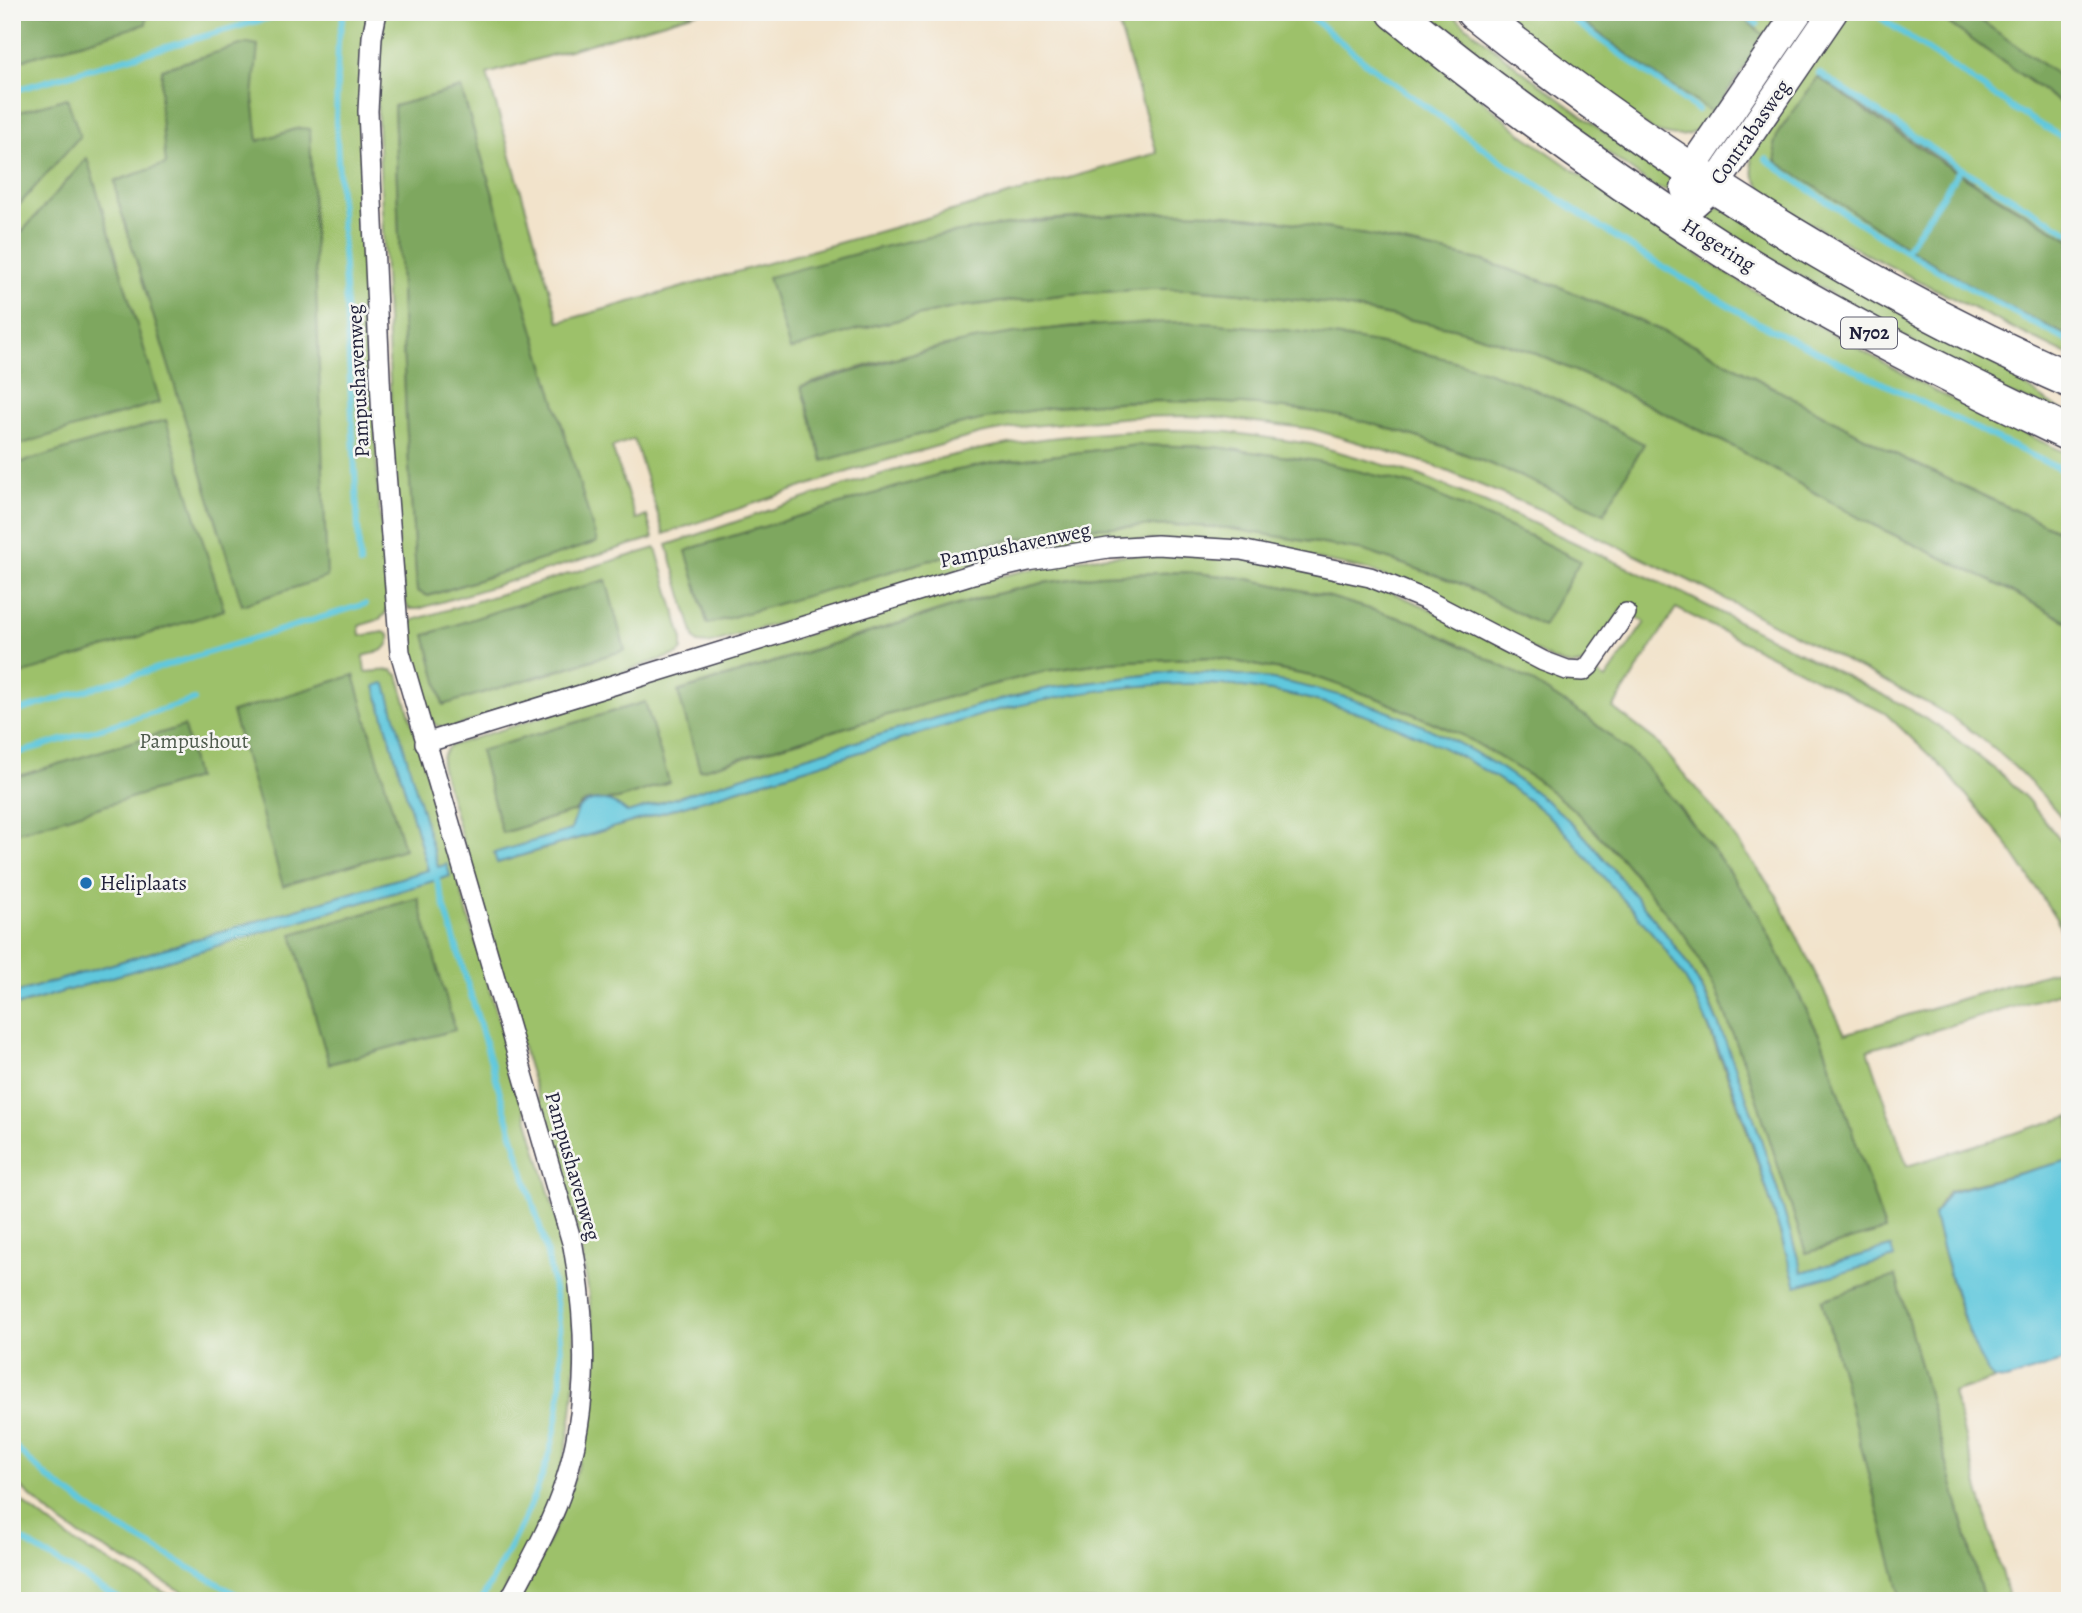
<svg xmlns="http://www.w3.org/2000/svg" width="2082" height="1613" font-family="Alegreya,serif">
<rect width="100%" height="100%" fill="#f6f6f2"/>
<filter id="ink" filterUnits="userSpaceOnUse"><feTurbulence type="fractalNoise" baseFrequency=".0143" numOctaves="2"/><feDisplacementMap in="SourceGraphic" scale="14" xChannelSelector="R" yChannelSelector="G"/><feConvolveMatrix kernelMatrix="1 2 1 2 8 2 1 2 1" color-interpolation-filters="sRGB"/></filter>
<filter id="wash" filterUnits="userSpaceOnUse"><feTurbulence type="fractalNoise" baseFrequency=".00686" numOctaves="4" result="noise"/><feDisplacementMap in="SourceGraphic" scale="28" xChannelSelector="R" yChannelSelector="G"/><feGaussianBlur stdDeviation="1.57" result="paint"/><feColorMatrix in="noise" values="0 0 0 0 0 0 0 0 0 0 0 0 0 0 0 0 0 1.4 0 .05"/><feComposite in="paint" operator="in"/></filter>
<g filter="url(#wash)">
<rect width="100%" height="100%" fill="#f2e3cb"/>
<path fill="#9dc16b" stroke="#607253" stroke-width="2" fill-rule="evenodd" d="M12,12H370L365,183L378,491L388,606C385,622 371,621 359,626L360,636L384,632L389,635C392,651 375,653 363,656L365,672L392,670L398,675L555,1213C578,1303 585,1402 554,1491C540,1529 518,1565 499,1601H199L81,1536L54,1517L12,1480V1007L449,876L438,867L375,686L428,870L12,994Z
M384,12H699L487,74L559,322L1157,153L1115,12H1380L1522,134L1675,241L1752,289L1935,391L2070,455V536L1903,458L1695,345L1560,287L1484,261L1367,235L1289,222L1210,213L1170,212L1041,220L979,229L790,349L862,328L958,307L1070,294L1150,289H1189L1240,293L1329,304L1453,328L1527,350L1605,384L1734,447L1865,521L2001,586L2070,623V828C2031,778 1986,736 1931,705L1690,581L1541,510L1427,463L1312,429L1216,417L1181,416L1131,417L1019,427L980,434L859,468L664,534L634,439L612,447L636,519L647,516L653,538L418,609H409L406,604L398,556L376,83ZM461,88L596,542L429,596L417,591L406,419L394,106ZM1074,326L1376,343L1456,363L1527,387L1604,513C1524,478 1446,443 1362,421C1328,412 1292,409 1257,405C1205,401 1151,400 1098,403C1029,407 958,424 891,442L801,387C887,355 983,336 1074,326Z
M1419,12H1449L1517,67L1616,141L1666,172L1671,179V186L1667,190L1655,188Z
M1498,12H1570L1661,79L1713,113C1694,138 1682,140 1653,131Z
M1736,12H1783L1766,37Z
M1837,12H1933L2070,110V239L1979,185L1818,77L1775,160L1908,248L1992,298L2070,337V356C1994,319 1918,282 1844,242C1821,229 1783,211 1766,193C1754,181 1751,171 1751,155Z
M1969,12H2070V84Z
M1721,207L1987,358L2049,403L2070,415L1991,388L1701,217L1704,211Z
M1175,430L1227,432L1311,444L1419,475L1524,519L1684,594L1895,701L1946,731L2002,775L2027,799L2070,852V953L2057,920L2005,841L1947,772L1885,713L1676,608L1613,708L1655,740L1721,818L1777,896L1845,1034L2070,966V990L1868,1050L1907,1166L2070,1116V1160L1949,1191L1941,1201L1934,1215C1943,1255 1968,1352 1995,1379L1953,1393L2009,1601H1984L1896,1277L1822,1300L1903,1601H518C554,1535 586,1469 592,1392C601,1278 560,1169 527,1061C498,963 469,864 441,765L442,757L449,746L978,581L1073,560L1109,556L1161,553L1241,557L1313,570L1370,583L1424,606L1557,673L1579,677L1593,671L1606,679L1645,622L1622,609L1587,662C1574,669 1562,664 1549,658L1427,595L1372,571L1241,544L1194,539L1103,541L1026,553L972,566L708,644L698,643L695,640L667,545C765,513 863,475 963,453C1033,437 1104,431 1175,430ZM1138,445L1216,447L1317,461L1413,485L1532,537L1579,562L1543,626L1464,585L1365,551L1227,528L1179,525L1080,528L983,545L707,624L687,551L696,547L944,473L992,463ZM1185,572L1243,578L1323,595L1416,623L1528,679L1588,718L1643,763L1715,852L1758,913L1823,1043L1884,1230L1806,1253L1750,1078L1715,988L1686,937L1622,859L1574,810L1537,780L1464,736L1379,699L1316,677L1213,657L1108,662L1046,671L983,687L700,770L679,691L987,596L1043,583L1101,575ZM1174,671C1313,672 1459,725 1563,815C1588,837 1609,865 1630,890C1658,923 1684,955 1705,993C1714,1010 1720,1029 1727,1047C1757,1120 1780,1196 1802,1272L1890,1247L1894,1258L1796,1286C1773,1210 1750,1134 1721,1060C1713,1041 1707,1021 1698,1002C1677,957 1639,918 1607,880C1589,861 1573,839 1554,821C1462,738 1303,680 1178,684C1116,685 1055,697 994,711L498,863L494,854L571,830L578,809C594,794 613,800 628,813L792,761L990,702L1050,688ZM645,702L669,782L618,799L588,801L581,804L575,811L503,833L481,751Z
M656,548L682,637V650L678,654L451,728L437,726L427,717L408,637L409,626L413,620ZM606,580L624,650L532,679L500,610Z
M12,1494L74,1542L180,1601H12Z"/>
<path fill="#7ea75f" stroke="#50644d" stroke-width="2" d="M12,12H147L146,24L12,63Z
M1570,12H1736L1766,37L1713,113L1661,79Z
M1933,12H1969L2070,84V110Z
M247,43L258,45L253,97L258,141L299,128L310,129L327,577L242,605L118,201L115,181L166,164L160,108L162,69Z
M1818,77C1898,135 1982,192 2070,239V337L1992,298L1908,248L1777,162L1774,145L1778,133Z
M461,88L597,542L428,596L417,591L406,419L394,106Z
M67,98L80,136L12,213V114Z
M87,158L160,402L12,447V243Z
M1170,212L1210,213L1289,222L1367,235L1484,261L1560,287L1695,345L1903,458L2070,536V623L2001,586L1865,521L1734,447L1605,384L1527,350L1453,328L1329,304L1240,293L1189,289H1150L1070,294L958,307L862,328L790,350L768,277C817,265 865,250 914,240C999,223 1084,216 1170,212Z
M1186,322C1302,329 1421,342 1529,387C1569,404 1606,424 1644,444L1604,513C1525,478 1446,442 1361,421C1327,412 1291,409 1256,405C1204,401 1150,399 1098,403C1004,409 913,436 823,461L801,387C871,366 942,343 1015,333C1071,325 1129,323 1186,322Z
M166,420L224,610L12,677V465Z
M1138,445L1216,447L1317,461L1414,485L1532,537L1580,561L1543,626L1464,585L1365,551L1227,528L1179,525L1080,528L983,545L708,624L686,551L696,547L944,473L992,463Z
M1185,572L1243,578L1323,595L1416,623L1528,679L1588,718L1643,763L1715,852L1758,913L1823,1043L1885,1230L1806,1253L1750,1078L1715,988L1686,937L1622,859L1574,810L1537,780L1464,736L1379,699L1316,677L1213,657L1109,662L1046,671L983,687L700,770L678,692L988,596L1043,583L1101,575Z
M606,580L625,650L443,705L425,635L500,610Z
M354,675L404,849L283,886L232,712Z
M645,702L669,782L618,799L588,801L581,804L575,811L502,833L480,751Z
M184,726L196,778L12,834V778Z
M418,898L455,1030L329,1064L292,934Z
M1896,1276L1984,1601H1902L1822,1300Z"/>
<path fill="#61c8dd" stroke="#42758c" stroke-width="2" d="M1175,671C1314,672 1458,724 1563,815C1588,837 1609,865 1630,890C1658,923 1684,955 1704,993C1713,1010 1720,1029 1727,1046C1757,1120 1779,1196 1802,1272L1891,1247L1894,1258L1796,1286C1768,1193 1740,1091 1698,1003C1677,957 1640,918 1607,881C1589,861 1573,839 1554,821C1462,738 1302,680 1179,684C1116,685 1055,697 994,711L497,863L494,853L571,830L578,809C594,794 613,800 628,813L792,761L990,702L1050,688Z
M383,683L386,685L438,867L447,864L450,876L12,1007V994L428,870L375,686Z
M2070,1160V1359L2006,1380C2006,1380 1996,1379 1995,1379C1974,1368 1940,1242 1934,1215L1949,1192Z"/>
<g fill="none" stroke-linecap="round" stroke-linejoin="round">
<path stroke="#61c8dd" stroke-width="6" d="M344,12L338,41L336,121L360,564
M1305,12L1369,65L1497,158L1640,253L1760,324L2070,474
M1562,12L1698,110
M1742,12L1757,24
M1872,12L2019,112L2070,142
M1819,73L1961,168L2070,233
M12,91L289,12
M1766,159C1861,229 1965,288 2070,342
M1905,251L1961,168
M12,713L365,604
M12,755L194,700
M435,874L542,1234C561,1308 571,1386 547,1461C532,1510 505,1555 481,1601
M12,1444L49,1479L109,1522L248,1601
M12,1534L123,1601"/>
</g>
</g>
<g filter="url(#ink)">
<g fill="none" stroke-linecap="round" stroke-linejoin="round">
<g stroke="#413f51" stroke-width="22">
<path id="street" d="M377,12L372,37L368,111L382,421L400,652L573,1246C587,1326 590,1407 564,1485C551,1526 529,1563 509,1601
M425,743L973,574L1028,561L1108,548L1157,545L1241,550L1370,577L1426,600L1543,661L1567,670L1583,671L1589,666L1626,613"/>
</g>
<g stroke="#413f51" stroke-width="31">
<path id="secondary" d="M1685,189L1691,169L1798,12
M1676,219L1715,185L1833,12"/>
</g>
<g stroke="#413f51" stroke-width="38">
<path id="highway" d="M1395,12C1501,98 1612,179 1727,252C1837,320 1953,378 2070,434
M1474,12C1653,155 1860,288 2070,380"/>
</g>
<use href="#street" stroke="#fff" stroke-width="19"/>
<use href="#secondary" stroke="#fff" stroke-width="28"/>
<use href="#highway" stroke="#fff" stroke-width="35"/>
</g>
</g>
<circle fill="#1f6fb2" stroke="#f6f6f2" stroke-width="2.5" cx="86" cy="883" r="7"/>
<g text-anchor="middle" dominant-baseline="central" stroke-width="5" stroke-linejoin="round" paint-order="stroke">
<rect fill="#f6f6f2" stroke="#626272" stroke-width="2" x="1841" y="317.5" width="56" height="31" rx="5"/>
<g font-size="19" font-weight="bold" fill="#22223b">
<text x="1869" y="333">N702</text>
</g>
<g font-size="21" fill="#22223b" stroke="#f6f6f2">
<text transform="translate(1750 132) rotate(-55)">Contrabasweg</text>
<text transform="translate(1719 245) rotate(32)">Hogering</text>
<text transform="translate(358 381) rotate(-93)">Pampushavenweg</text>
<text transform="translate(1015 545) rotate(-12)">Pampushavenweg</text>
<text transform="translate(573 1166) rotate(74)">Pampushavenweg</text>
</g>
<g font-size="21" fill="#4d5a4c" stroke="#f6f6f2">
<text x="194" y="741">Pampushout</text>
</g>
<g font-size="21" fill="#22223b" stroke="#f6f6f2" text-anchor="start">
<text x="100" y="883">Heliplaats</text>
</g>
</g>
<rect width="2082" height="1613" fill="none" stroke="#f6f6f2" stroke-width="42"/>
</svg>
